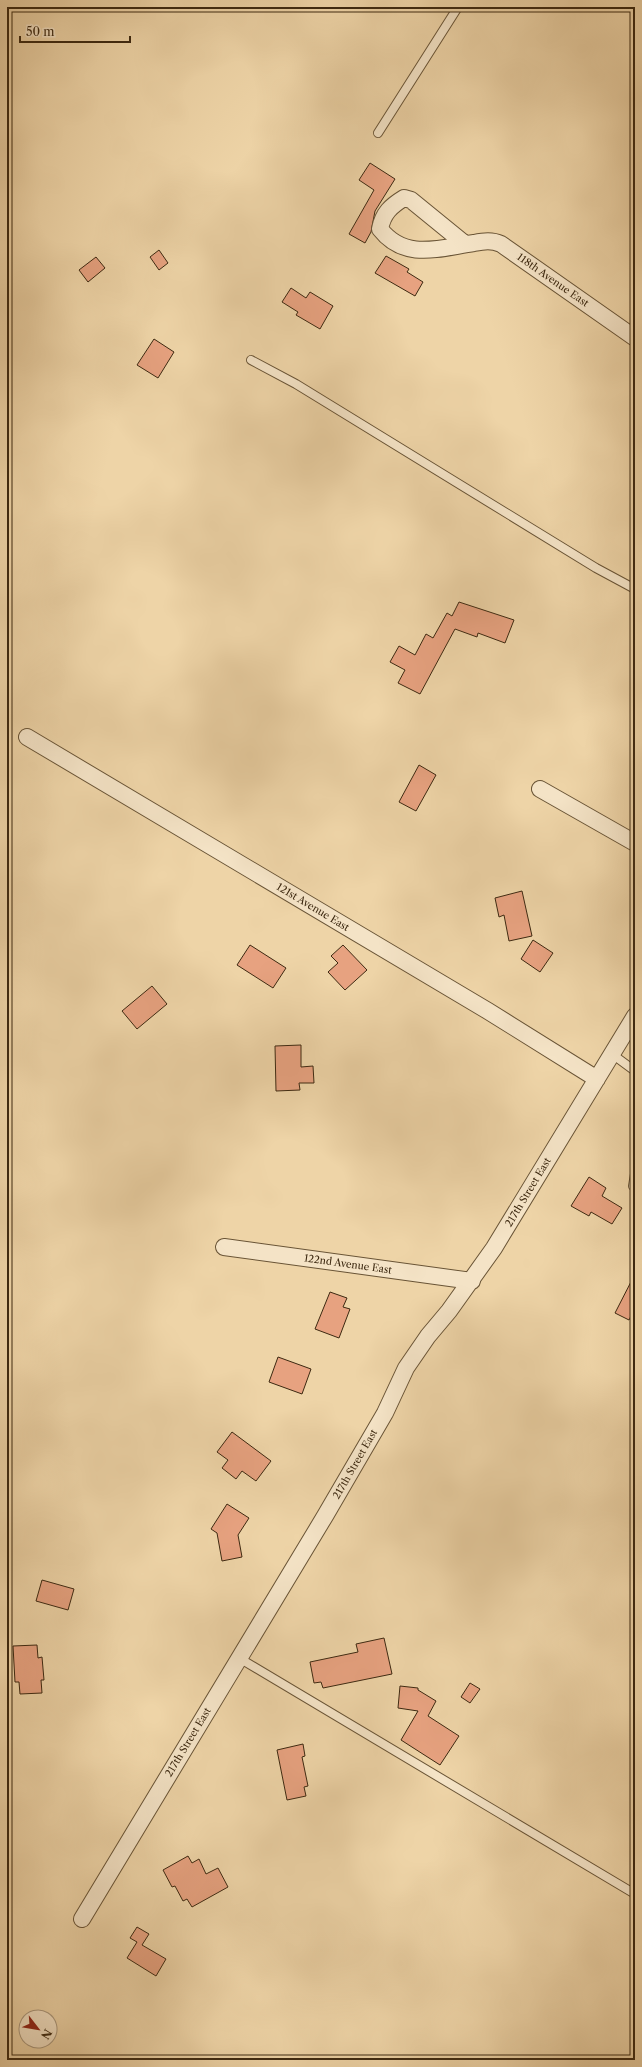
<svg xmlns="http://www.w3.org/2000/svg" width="642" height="2067" font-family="'Libre Caslon Text',serif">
<rect width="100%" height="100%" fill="#eed4a7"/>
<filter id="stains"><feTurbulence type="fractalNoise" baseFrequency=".005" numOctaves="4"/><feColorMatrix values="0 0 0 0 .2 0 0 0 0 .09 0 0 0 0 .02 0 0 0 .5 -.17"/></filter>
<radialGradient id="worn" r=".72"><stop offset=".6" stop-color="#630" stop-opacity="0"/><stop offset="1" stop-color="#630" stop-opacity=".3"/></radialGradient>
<path fill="#e7a280" stroke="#3d2911" d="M370,163L395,179L375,211L371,232L365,243L349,234L374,190L359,180Z
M159,250L168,263L159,270L150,257Z
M386,256L409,269L407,272L423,282L415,296L375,273Z
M96,257L105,268L88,282L79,270Z
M291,288L306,298L310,292L333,306L320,329L296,315L298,312L282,302Z
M154,339L174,352L158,378L137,365Z
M459,602L514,620L505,643L478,633L477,637L455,629L420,694L398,683L405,670L390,662L399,646L415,655L426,634L433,638L447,613L452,616Z
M419,765L436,775L416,811L399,802Z
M522,891L532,936L509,941L504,915L499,917L495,898Z
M533,940L553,953L540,972L521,959Z
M250,945L286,968L273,988L237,965Z
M343,945L367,970L345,990L328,972L338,963L331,956Z
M152,986L167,1004L137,1029L122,1011Z
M301,1045V1067L313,1066L314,1083H299L300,1090L276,1091L275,1046Z
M589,1177L606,1188L602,1196L622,1208L612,1224L591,1212L589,1216L571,1206Z
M635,1274V1308L629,1320L615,1313Z
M330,1292L347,1298L343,1307L350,1309L339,1338L315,1329Z
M278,1357L311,1369L302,1394L269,1382Z
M232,1432L271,1461L256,1481L242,1471L236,1479L222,1468L228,1460L217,1452Z
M227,1504L249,1518L238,1535L242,1557L222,1561L217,1533L211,1529Z
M42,1580L74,1589L68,1610L36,1601Z
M384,1638L392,1674L323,1688L321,1682L314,1683L310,1662L358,1652L356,1644Z
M37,1645L38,1658L42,1657L44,1680H41L42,1693L20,1694L19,1682H15L13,1646Z
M470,1683L480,1689L470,1703L461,1697Z
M400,1686L418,1688V1690L436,1701L428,1716L459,1736L440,1765L401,1740L418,1711L398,1708Z
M303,1744L305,1756L302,1757L308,1786L304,1787L306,1796L287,1800L277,1750Z
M188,1856L192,1863L199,1859L206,1874L218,1868L228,1887L192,1907L187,1899L183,1901L175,1886L172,1887L163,1870Z
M137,1927L149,1934L142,1945L166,1959L156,1976L127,1958L137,1942L130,1938Z"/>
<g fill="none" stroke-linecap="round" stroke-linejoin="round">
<g stroke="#695436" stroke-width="10">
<path id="service" d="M378,133L458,7
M251,360L296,384L596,568L635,589
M612,1054L635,1071
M633,1186L635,1174
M239,1658L635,1894"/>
</g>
<g stroke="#695436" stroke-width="18">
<path id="minor" d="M465,244L411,200L404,198C391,206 383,213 380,229C405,261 439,248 474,243C484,241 492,240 501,244L635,338
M27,737L488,1011L597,1079
M540,789L635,843
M224,1247L472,1281
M82,1919L325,1516L385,1413L406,1368L428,1336L449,1311L494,1248L635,1016"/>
</g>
<use href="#service" stroke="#f4e3c6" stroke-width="8"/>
<use href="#minor" stroke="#f4e3c6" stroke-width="16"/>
</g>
<g text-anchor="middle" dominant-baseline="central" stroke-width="3" stroke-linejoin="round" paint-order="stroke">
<g font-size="10" fill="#3d2911" stroke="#f4e3c6">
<text transform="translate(553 280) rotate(35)">118th Avenue East</text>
<text transform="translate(313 907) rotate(31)">121st Avenue East</text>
<text transform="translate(528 1192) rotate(-59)">217th Street East</text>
<text transform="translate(348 1264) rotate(8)">122nd Avenue East</text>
<text transform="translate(355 1464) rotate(-60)">217th Street East</text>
<text transform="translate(188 1742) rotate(-59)">217th Street East</text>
</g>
</g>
<rect width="642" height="2067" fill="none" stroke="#eed4a7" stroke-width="24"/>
<rect x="8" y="8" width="626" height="2051" fill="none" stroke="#3d2911" stroke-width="2"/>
<rect x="12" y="12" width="618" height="2043" fill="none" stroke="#3d2911"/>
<g transform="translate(38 2029) rotate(121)"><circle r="19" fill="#f4e3c6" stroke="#ab997e"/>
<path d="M0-3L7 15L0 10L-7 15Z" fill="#8f2418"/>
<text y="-6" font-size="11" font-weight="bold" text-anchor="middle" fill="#3d2911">N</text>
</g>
<path d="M20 36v6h110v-6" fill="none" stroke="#3d2911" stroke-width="2"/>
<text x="26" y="36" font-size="12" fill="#3d2911" stroke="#f4e3c6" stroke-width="3" paint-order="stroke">50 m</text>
<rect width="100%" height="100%" filter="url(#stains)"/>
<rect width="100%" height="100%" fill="url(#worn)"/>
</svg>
